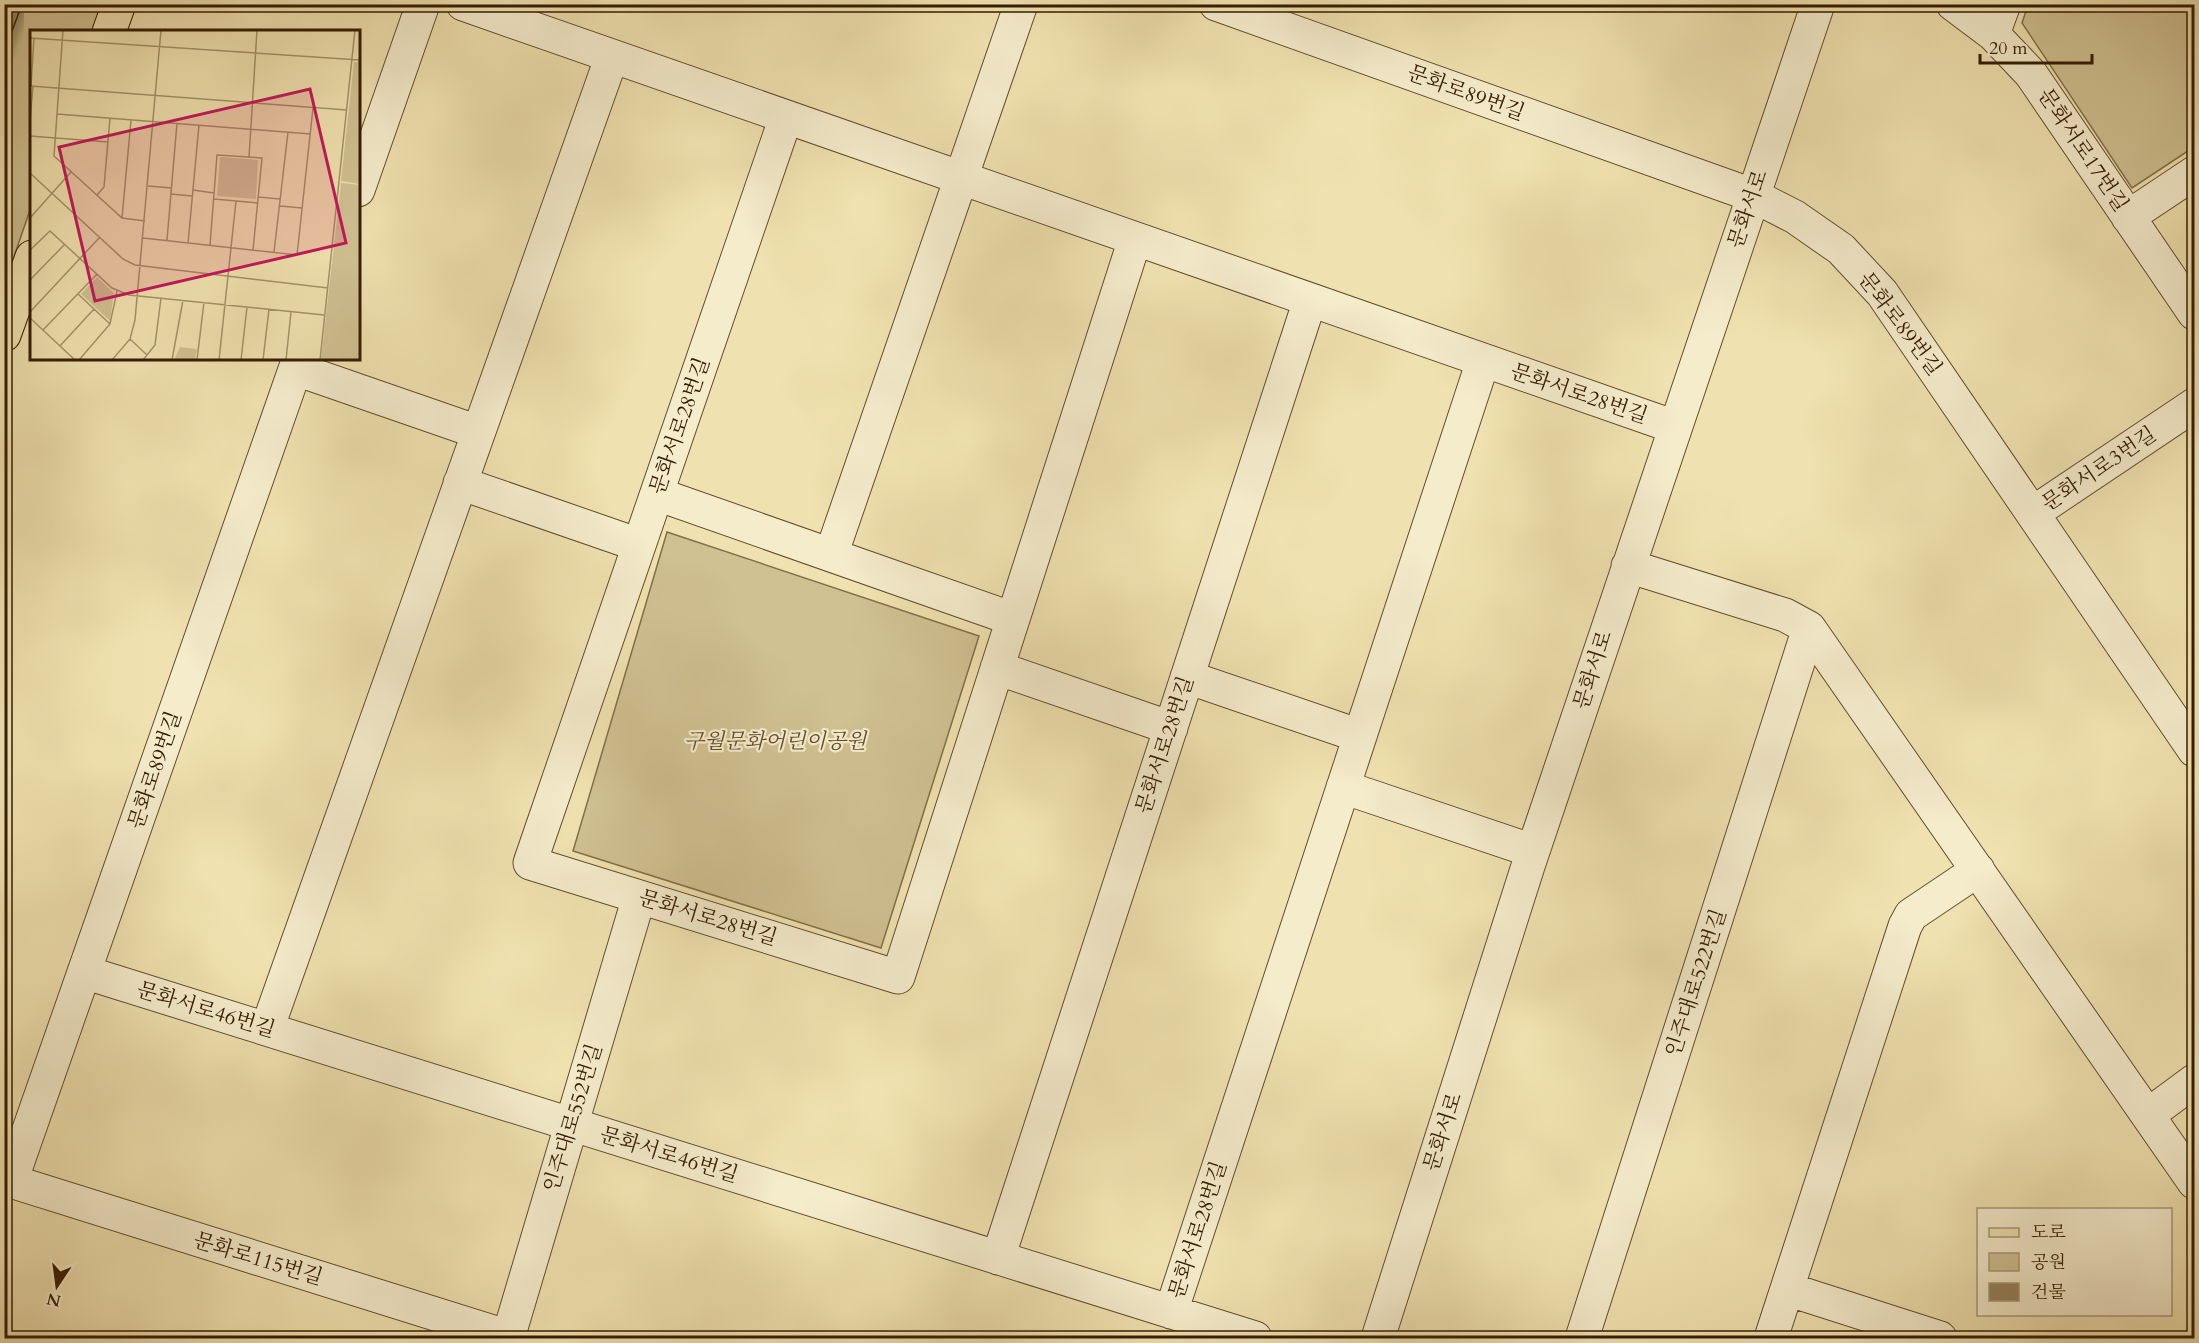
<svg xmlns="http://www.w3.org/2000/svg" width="2199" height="1343" font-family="Cardo,'Noto Serif KR',serif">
<defs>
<filter id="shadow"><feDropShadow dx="5.5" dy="5.5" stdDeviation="3" flood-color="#0004"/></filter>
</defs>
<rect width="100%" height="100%" fill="#f0e2b0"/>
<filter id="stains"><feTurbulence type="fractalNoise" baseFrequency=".00333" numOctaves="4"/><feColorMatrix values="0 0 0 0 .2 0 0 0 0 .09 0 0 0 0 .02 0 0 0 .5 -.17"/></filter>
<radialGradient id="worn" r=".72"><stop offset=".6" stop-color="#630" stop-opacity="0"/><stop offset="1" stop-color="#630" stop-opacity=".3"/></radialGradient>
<path fill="#d0c192" stroke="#826f4a" stroke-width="1.5" d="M5,5H102L93,31L32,32L31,207L5,283Z
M2028,5H2194V147L2132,188L2022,23Z
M667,532L979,636L881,948L573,851Z"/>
<path fill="#96835c" stroke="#341d01" stroke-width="1.5" filter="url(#shadow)" d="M4,4H22L4,53Z"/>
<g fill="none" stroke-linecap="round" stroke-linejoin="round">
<g stroke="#634e2d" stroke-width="35">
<path id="minor" d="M463,4L1675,427
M1216,4L1752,195L1795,217L1841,249L1882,293L2194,750
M1953,4L1993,34L2031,74L2194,313
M1993,34L2004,4
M786,117L530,863L898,977L1135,239
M358,190L423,4
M2128,217L2194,173
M296,369L478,432
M460,483L639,545
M657,494L1013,619
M2033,513L2194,405
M831,555L1021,4
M1628,566L1785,615L1809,628L2194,1182
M997,668L1171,728
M1187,677L1360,736
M1343,787L1533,851
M84,972L1255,1338
M267,1029L612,56
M2148,1115L2194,1081
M4,1179L512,1338
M11,1181L299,358
M998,1258L1310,300
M1787,1289L1940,1338
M1171,1312L1483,361
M508,1338L639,897
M1378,1338L1528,866L1818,4
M1582,1338L1809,628
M1771,1338L1905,926L1911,915L1978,870"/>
</g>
<g stroke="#341d01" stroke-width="35">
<path id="major" d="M109,32L119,4
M4,335L32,257"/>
</g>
<use href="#minor" stroke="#f5eccc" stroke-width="33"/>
<use href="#major" stroke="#f0e2b0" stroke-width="33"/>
</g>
<g text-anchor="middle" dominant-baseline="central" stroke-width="4.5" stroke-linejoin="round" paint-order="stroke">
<g font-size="21" fill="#341d01" stroke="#f5eccc">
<text transform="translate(1466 93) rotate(20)">문화로89번길</text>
<text transform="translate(2083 150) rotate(56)">문화서로17번길</text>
<text transform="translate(1748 209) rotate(-71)">문화서로</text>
<text transform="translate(1900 324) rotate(53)">문화로89번길</text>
<text transform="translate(1579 394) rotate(19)">문화서로28번길</text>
<text transform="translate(680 426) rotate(-71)">문화서로28번길</text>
<text transform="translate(2099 469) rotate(-34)">문화서로3번길</text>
<text transform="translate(1593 670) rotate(-72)">문화서로</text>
<text transform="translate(1165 745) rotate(-72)">문화서로28번길</text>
<text transform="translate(155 770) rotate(-71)">문화로89번길</text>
<text transform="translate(708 918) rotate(17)">문화서로28번길</text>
<text transform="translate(1696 983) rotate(-72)">인주대로522번길</text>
<text transform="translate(206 1010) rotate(17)">문화서로46번길</text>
<text transform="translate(573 1118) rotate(-73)">인주대로552번길</text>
<text transform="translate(1443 1132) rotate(-72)">문화서로</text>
<text transform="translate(669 1155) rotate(17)">문화서로46번길</text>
<text transform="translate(1198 1230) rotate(-72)">문화서로28번길</text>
<text transform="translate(258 1259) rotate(17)">문화로115번길</text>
</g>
<g font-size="21" font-style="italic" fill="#634e2c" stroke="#f5eccc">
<text x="775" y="741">구월문화어린이공원</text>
</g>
</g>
<g transform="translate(30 30)">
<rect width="330" height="330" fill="#f0e2b0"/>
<path d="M324,32H330V154L311,151ZM190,127L228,130L226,169L187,166ZM311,153L330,155V330H291ZM67,247L84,263L80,291L51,264ZM150,317L167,319L165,330H144Z" fill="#d0c192"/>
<path fill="none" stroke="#a5936a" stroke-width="1.5" d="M33,0L24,126L92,188L115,191M0,8L330,30M0,56L317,80M1,56L4,8M27,84L281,104M0,91L3,56M0,106L78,112M219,127L227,0M0,143L93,229L105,235L298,258M118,156L142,158M163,160L184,163M141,164L162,166M67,165L74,157L80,88M228,167L250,169M184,169L228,173M250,176L272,178M0,188L41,142M92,188L101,90M113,208L267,225L283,78M137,210L147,93M158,213L169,95M180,215L187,125L232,128L223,220M0,220L20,201L82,258L99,265L294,285M244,222L258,102M0,250L35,214M48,264L80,294M0,282L70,207M0,288L45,330M13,300L67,244M100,309L117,325M30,316L64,279M49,330L80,294L87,261M82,330L100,309L105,290L131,0M113,330L125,315L131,268M142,330L153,270M167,330L174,272M189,330L206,171M211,330L217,277M233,330L239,279M256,330L261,282M290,330L325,0"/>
<path fill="#c2185b" fill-opacity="0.15" stroke="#c2185b" stroke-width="3" d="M280,59L316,213L65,271L29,117Z"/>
<rect width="330" height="330" fill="none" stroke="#341d01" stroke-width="3"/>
</g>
<rect width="2199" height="1343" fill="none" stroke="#f0e2b0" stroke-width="24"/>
<rect x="6" y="6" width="2187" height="1331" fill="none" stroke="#341d01" stroke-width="3"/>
<rect x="12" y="12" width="2175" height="1319" fill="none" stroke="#341d01" stroke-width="1.5"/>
<rect x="1977" y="1208" width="195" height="108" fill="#f5eccc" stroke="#a8997b" stroke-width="1.5"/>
<rect x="1989" y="1228" width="30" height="9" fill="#f0e2b0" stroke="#a8997b" stroke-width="1.5"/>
<text x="2031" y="1238" font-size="18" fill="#341d01">도로</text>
<rect x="1989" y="1253" width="30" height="18" fill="#d0c192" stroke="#a8997b" stroke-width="1.5"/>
<text x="2031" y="1268" font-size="18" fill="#341d01">공원</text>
<rect x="1989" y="1283" width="30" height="18" fill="#96835c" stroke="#a8997b" stroke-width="1.5"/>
<text x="2031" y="1298" font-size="18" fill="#341d01">건물</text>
<g transform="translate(57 1286) rotate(193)" stroke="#f5eccc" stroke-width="4.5" paint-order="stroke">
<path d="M0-4.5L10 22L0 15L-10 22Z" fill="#341d01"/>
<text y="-9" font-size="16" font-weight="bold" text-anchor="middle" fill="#341d01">N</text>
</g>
<path d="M1980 54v9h112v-9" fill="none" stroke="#341d01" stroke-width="3"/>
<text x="1989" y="54" font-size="18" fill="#341d01" stroke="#f5eccc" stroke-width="4.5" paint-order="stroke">20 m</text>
<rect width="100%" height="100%" filter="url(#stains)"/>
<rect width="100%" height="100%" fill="url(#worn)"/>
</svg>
